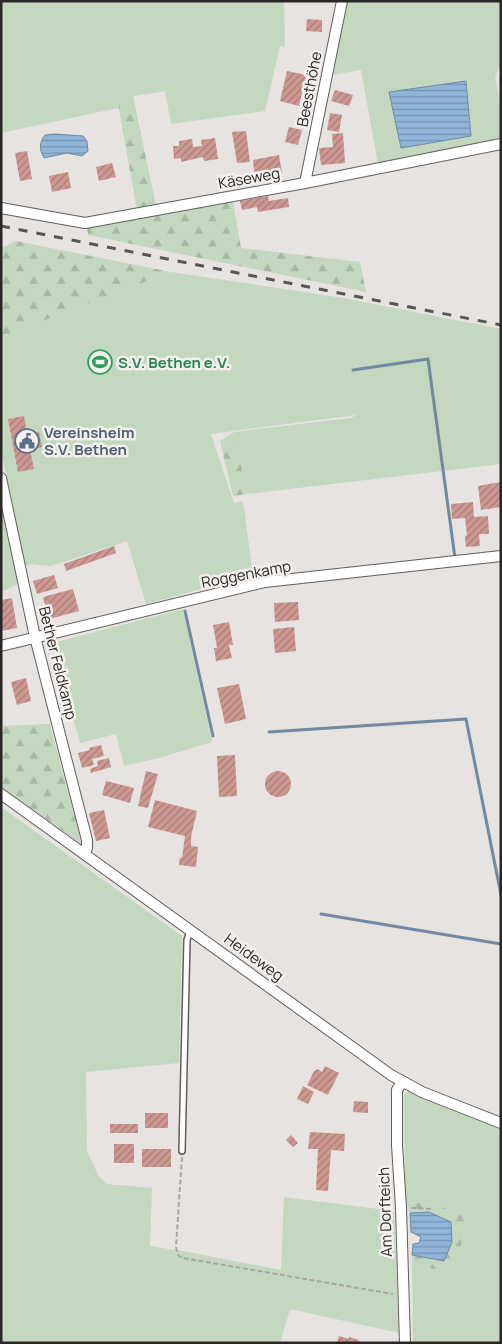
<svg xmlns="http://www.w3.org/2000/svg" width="502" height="1344" font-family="Manrope,sans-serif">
<defs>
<pattern id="forest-firs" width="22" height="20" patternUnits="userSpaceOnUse" patternTransform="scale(1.25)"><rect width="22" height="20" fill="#c3d8be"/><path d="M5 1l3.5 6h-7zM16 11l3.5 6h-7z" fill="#a8b9a3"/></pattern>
<pattern id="water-rules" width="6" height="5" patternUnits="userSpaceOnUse" patternTransform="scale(1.25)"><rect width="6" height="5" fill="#90b5d9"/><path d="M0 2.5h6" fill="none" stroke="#7693b0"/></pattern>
<pattern id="building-hatch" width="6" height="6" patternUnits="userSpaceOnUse" patternTransform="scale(1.25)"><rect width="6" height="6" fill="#ce9892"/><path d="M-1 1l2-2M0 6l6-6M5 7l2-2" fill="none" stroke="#a77c77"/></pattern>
</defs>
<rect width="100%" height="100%" fill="#e7e3e1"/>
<path fill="#c3d8be" d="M1,1H284L285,47L280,46L265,111L171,124L165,91L117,99L118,108L1,133Z
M347,1H501V66L495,76L501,110V141L378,164L361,70L332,75Z
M171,272L343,298L501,329V464L247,494L234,432L351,418L356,415L211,434L234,503L243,501L253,575L146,604L127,541L51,566L32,564L25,566L1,449V337Z
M1,501L19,584L1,592Z
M183,609L212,742L159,758L124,766L116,734L80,743L53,643Z
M1,807L182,936L179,1063L86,1072L87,1151L99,1177L107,1184L152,1188L150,1246L188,1252L281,1270L284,1197L394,1211L399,1333L290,1309L280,1343H1Z
M408,1091L501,1129V1343H413L412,1265L455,1273L468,1214L430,1204L405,1202L404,1095Z"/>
<path fill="url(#forest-firs)" d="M133,96L156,206L137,210L117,99Z
M233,201L241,248L360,262L366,292L88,235L87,227Z
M16,241L171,272L1,337V248Z
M234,432L247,494L233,496L220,441Z
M50,724V725L82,844L1,787V726Z
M405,1202L430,1204L468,1214L455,1273L412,1265V1255L444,1260L429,1212L410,1213Z"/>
<path fill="url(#water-rules)" stroke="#718aa3" d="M466,81L471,136L401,148L389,92Z
M55,134L83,136L87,141L88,151L82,156L67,153L44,158C39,149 39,143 45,135Z
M429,1212L451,1222L452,1242L444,1261L412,1255L413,1244L419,1243L421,1237L411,1232L410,1213Z"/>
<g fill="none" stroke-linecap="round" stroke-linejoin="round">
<path stroke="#718aa3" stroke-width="3" d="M353,370L428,359L455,558
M185,611L213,736
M269,732L466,719L501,895
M321,914L501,944"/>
</g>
<path fill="url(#building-hatch)" d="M307,19L322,20V32L306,31Z
M287,71L306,75L299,106L280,101Z
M335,90L353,95L349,106L331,101Z
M330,113L342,115L339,132L327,130Z
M289,127L302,130L298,145L285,142Z
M246,131L250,162L237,163L232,132Z
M343,133L345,163L321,165L319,148L333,147L332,134Z
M215,138L218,159L204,161L203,157L181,162V158L174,159L173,146H179V141L192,139L193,147L202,146L201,140Z
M27,151L32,179L20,181L15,153Z
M279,155L282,173L271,174L270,170L254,172L253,160Z
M112,163L116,177L99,181L96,167Z
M68,172L71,188L52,192L49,176Z
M268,196L269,201L288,198L289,207L258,212L257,207L242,210L240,201Z
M24,416L27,434L39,432L42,447L30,450L34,469L18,472L8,419Z
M501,482V507L481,510L478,486Z
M473,502L474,517L488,516L489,534H479L480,546L466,547L465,536L467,535L465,518L452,519L451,504Z
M114,546L116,553L66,571L64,564Z
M54,575L58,588L37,594L33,581Z
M73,589L79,611L49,619L43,597Z
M12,598L17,628L1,631V600Z
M298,602L299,620L275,622L274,603Z
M229,622L233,645H229L232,658L216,661L214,648H217L213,625Z
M294,627L296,651L275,653L273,629Z
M26,678L31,701L17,705L11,682Z
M239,684L246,719L225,724L217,688Z
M101,745L104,756L92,759L94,765L82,768L78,753L90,750L89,748Z
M235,755L237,796L219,797L217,756Z
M109,758L111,767L91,773L90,769L98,766L97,761Z
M265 784a13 13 0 1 1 26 0a13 13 0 1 1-26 0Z
M146,771L158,774L148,808L138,806Z
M106,781L134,788L130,803L102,795Z
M155,800L197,811L191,837V846L198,847L196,867L179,865L180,857L182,858L185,836L148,827Z
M104,810L110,838L96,841L89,813Z
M325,1066L339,1073L328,1095L307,1085L314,1071L318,1069L322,1072Z
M303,1086L314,1092L308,1104L297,1099Z
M354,1101L368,1102V1113L353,1112Z
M145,1113H168V1128H145Z
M110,1124H138V1133H110Z
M310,1132L345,1134L344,1151L331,1150L328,1191L316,1190L318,1149H308Z
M291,1135L298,1143L293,1147L286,1140Z
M114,1144H134V1163H114Z
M142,1149H171V1167H142Z
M339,1336L349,1339V1337L359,1340L358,1343H337Z"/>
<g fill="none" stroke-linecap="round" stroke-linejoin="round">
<g stroke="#615e5d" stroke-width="8">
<path id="service" d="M182,1151L187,940L190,931"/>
</g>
<g stroke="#615e5d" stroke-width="12">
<path id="minor" d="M305,183L342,1
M1,208L85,223L305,183L501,144
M1,478L35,637L87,840V848L84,854
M1,646L265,582L501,556
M1,794L391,1075L422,1092L501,1123
M402,1082L397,1090V1145L401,1208L405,1343"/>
</g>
<path stroke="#a9a6a4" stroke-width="2" stroke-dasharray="5 2.5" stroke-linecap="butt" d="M182,1157L176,1247L178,1255L183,1258L393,1294
M411,1208L432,1209"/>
<use href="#service" stroke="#fff" stroke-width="5"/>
<use href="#minor" stroke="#fff" stroke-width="10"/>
<path stroke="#595756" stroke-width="3" stroke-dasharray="9 9" stroke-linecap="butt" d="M1,226L501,325"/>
</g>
<defs>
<g id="stadium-ring" transform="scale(1.25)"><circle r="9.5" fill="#f4f0ee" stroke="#2e9e5b" stroke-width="1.5"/><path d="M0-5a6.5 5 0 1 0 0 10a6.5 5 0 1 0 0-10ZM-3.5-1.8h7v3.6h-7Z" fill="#2e9e5b"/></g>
<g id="civic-ring" transform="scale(1.25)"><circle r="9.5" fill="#f4f0ee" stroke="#5c6f8a" stroke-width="1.5"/><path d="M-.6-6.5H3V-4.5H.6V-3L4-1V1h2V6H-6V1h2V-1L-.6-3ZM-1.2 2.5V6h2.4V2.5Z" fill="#5c6f8a"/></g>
</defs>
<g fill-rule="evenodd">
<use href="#stadium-ring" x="100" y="362"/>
<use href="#civic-ring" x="27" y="441"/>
</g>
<g text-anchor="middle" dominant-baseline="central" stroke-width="5" stroke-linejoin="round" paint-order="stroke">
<g font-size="15" fill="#282726" stroke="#f4f0ee">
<text transform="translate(309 89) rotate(-79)">Beesthöhe</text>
<text transform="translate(249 178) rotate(-10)">Käseweg</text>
<text transform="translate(246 574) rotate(-11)">Roggenkamp</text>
<text transform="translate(58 663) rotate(76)">Bether Feldkamp</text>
<text transform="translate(254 957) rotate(36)">Heideweg</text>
<text transform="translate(385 1212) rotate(-92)">Am Dorfteich</text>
</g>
<g font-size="15" font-weight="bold" fill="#27864d" stroke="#f4f0ee" text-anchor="start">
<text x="118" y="362">S.V. Bethen e.V.</text>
</g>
<g font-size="15" font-weight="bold" fill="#4e5e75" stroke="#f4f0ee" text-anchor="start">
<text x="44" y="432">Vereinsheim<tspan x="44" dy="17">S.V. Bethen</tspan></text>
</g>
</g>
<rect width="502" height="1344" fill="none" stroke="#282726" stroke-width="5"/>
</svg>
